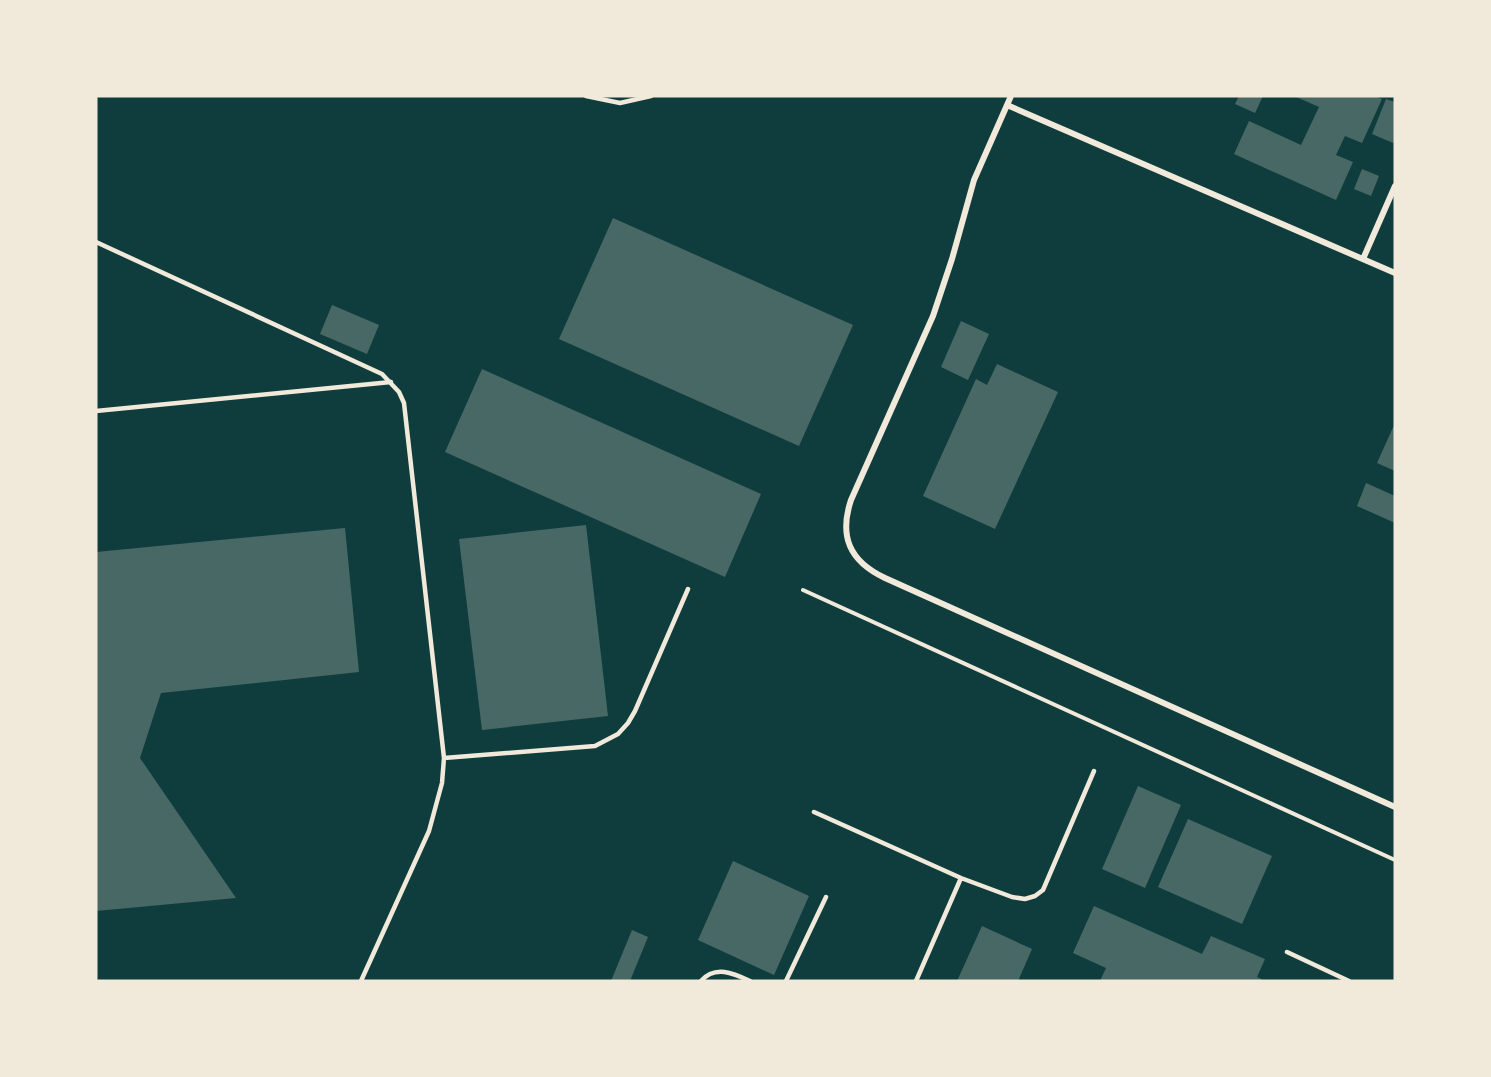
<svg xmlns="http://www.w3.org/2000/svg" width="1491" height="1077" font-family="Karla,sans-serif">
<rect width="100%" height="100%" fill="#0f3d3e"/>
<path fill="#486865" d="M1239,96H1263L1255,113L1235,104Z
M1294,96H1374L1382,99L1362,143L1345,136L1336,155L1353,162L1336,200L1234,154L1249,121L1301,145L1319,107Z
M1386,99L1395,102V138L1393,143L1372,134Z
M1362,169L1379,176L1371,196L1354,189Z
M613,218L853,325L799,446L559,339Z
M332,305L379,325L367,354L320,334Z
M961,321L989,334L968,380L941,367Z
M997,364L1058,392L995,529L923,496L976,379L987,385Z
M482,369L761,494L725,577L445,452Z
M1395,423V471L1377,463Z
M1366,483L1395,496V523L1357,506Z
M586,525L608,716L482,730L459,539Z
M345,528L359,672L161,693L140,758L236,898L96,911V552Z
M1138,786L1181,805L1145,888L1102,869Z
M1188,819L1272,856L1242,924L1158,887Z
M733,861L809,896L774,975L698,940Z
M1094,906L1202,954L1211,936L1265,959L1257,977L1265,981H1100L1106,968L1073,953Z
M982,926L1032,949L1018,981H957Z
M632,930L648,937L630,981H611Z"/>
<g fill="none" stroke-linecap="round" stroke-linejoin="round">
<path stroke="#f1e9da" stroke-width="4" d="M803,590L1395,860"/>
<path stroke="#f1e9da" stroke-width="4.5" d="M586,96L620,103L651,96
M96,242L382,374L399,392L404,403L444,758L442,783L429,831L361,981
M96,411L391,382
M444,758L595,746L618,734L628,723L635,711L688,589
M814,812L961,878L1012,897L1025,899L1035,896L1043,890L1094,771
M1287,952L1349,981
M701,981C715,965 733,973 750,981
M786,981L826,897
M916,981L961,878"/>
<path stroke="#f1e9da" stroke-width="6" d="M1011,96L974,180L952,259L933,316L851,500C839,536 849,561 885,578L1395,807
M1007,105L1395,273
M1363,259L1395,186"/>
</g>
<rect width="1491" height="1077" fill="none" stroke="#f1e9da" stroke-width="195"/>
</svg>
